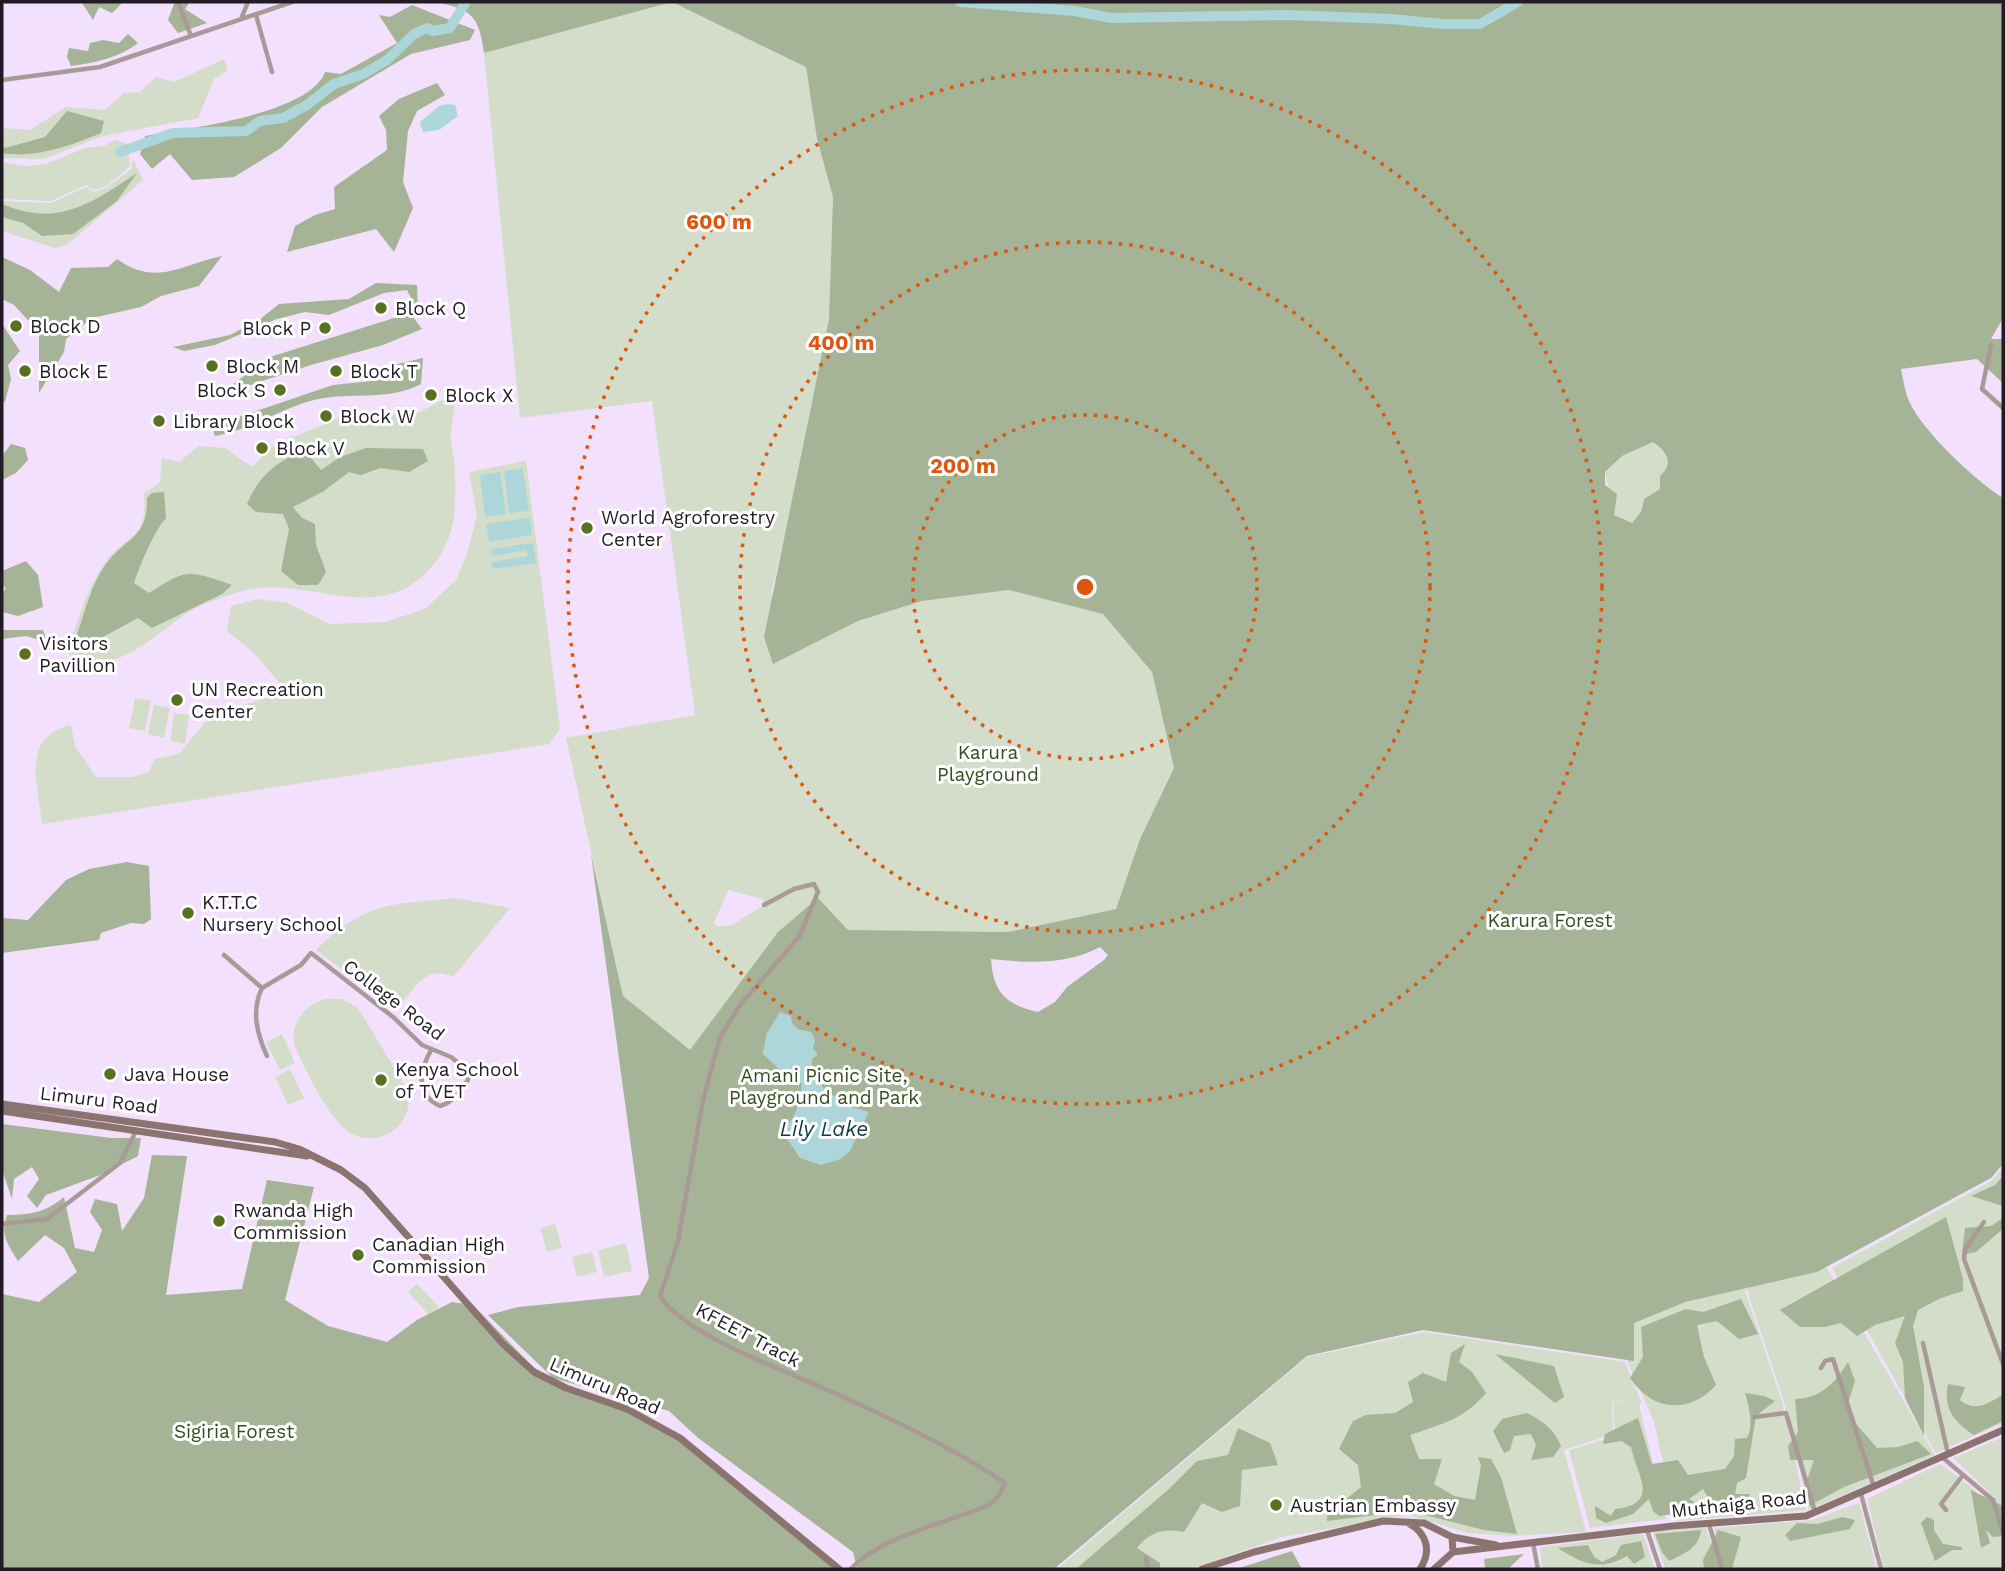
<svg xmlns="http://www.w3.org/2000/svg" width="2005" height="1571" font-family="'Work Sans',sans-serif">
<rect width="100%" height="100%" fill="#f3e0fc"/>
<path fill="#d3ddca" fill-rule="evenodd" d="M672,2L806,67L817,139L833,197L829,319L801,468L772,590L773,664L858,621L922,601L1009,590L1104,614L1152,672L1174,768L1140,839L1116,909L1008,932L955,931L862,1226L672,1036L623,996L566,738L695,715L652,401L520,418L484,53ZM728,890L762,899L764,905L732,925L718,927L714,923Z
M224,59L228,70L214,79L198,118L103,136L43,159L2,158V128L30,130L66,107L105,110L124,93L140,92L156,77L174,82Z
M115,140L127,144L130,166L107,186L94,190L86,185L51,201L2,199V162L26,166L46,164L85,148L104,146Z
M133,159L143,180L68,244L55,248L2,231V201L51,203L86,187L94,192L108,187L131,169Z
M457,392C455,405 452,420 451,434C450,446 455,458 455,471C455,508 458,534 433,565C380,631 304,573 242,591C226,596 206,602 192,610C155,633 112,683 67,653C77,623 86,591 104,564C125,533 148,543 144,494L160,482L162,458L179,462L199,446L225,448L252,467L276,444L344,416L420,412Z
M1653,442C1666,451 1675,463 1660,476V489L1644,499L1641,512L1632,523L1614,515L1605,472L1622,456Z
M526,461L560,728L550,744L42,824C38,784 20,737 71,725L75,746L96,777H132L149,772L154,759L179,754L211,715L280,694L282,686L253,652L227,631L231,606L257,599L288,603L330,624L385,622L425,609L456,580L467,554L477,515L469,472Z
M135,698L151,701L145,731L129,728Z
M154,705L170,708L164,738L148,734Z
M174,713L189,715L185,744L170,741Z
M455,898L510,908L453,977C425,963 413,991 396,1010L316,950C367,901 388,905 455,898Z
M325,999H342L358,1008L407,1089C418,1125 375,1153 346,1130C326,1114 306,1070 295,1047C289,1024 304,1006 325,999Z
M282,1034L295,1063L280,1070L266,1042Z
M290,1069L304,1098L288,1105L275,1077Z
M2003,1168V1423L1936,1453L1832,1268L1991,1181Z
M555,1224L562,1248L547,1252L540,1228Z
M626,1243L632,1271L604,1277L598,1250Z
M592,1252L597,1272L577,1277L572,1257Z
M1826,1267L1935,1455L1809,1510L1784,1402L1742,1275Z
M1740,1276L1782,1402L1806,1510L1676,1521L1654,1422L1614,1331Z
M417,1284L439,1307L430,1316L408,1292Z
M1424,1332L1625,1362L1642,1404H1639L1666,1519L1590,1528L1569,1450L1615,1436L1613,1402L1630,1403L1612,1401L1613,1434L1564,1450L1586,1532L1510,1536L1468,1533L1409,1515L1282,1537L1192,1569H1057L1307,1357Z
M2003,1437V1525L1993,1496L1953,1458Z
M1940,1464C1986,1496 2003,1511 2003,1569H1884L1867,1499Z
M1859,1503L1877,1569H1725L1714,1528L1812,1520Z
M1706,1527L1718,1569H1665L1653,1532Z
M1643,1534L1655,1569H1542L1540,1547Z"/>
<path fill="#a5b396" fill-rule="evenodd" d="M123,2L112,13L99,7L93,20L82,3Z
M172,2H190L185,9L207,23L178,33L168,20L174,4Z
M435,2H2003V318L1991,339H2003V383L1977,359L1901,369C1903,379 1905,392 1909,401C1922,431 1976,481 2003,498V1164L1991,1178L1817,1272L1685,1302L1634,1323V1361L1423,1330L1307,1356L1054,1569H857L853,1552L697,1437L669,1411L553,1378L488,1315L518,1307L640,1295L649,1278L591,854L623,996L690,1050L778,932L818,898L848,930L1008,932L1116,909L1140,839L1174,768L1152,672L1103,614L1009,590L922,601L858,621L773,664L764,637L829,319L833,197L817,139L806,67L672,2L484,53C479,16 472,9 435,2ZM1653,442C1666,451 1675,463 1660,476V489L1644,499L1641,512L1632,523L1614,515L1617,494L1605,485V472L1622,456ZM1100,947L1108,955L1104,960L1067,987L1055,1002L1038,1012C1006,1005 993,992 991,959C1029,963 1067,965 1100,947ZM792,1024L799,1030L811,1032L812,1069L823,1088L847,1106L841,1159L833,1160L783,1133C795,1117 802,1104 802,1083C787,1074 777,1063 763,1054L767,1033Z
M412,5L475,30L470,40L411,54L322,107L281,148L234,177L192,180L170,154L152,169L140,154L145,136C186,129 310,114 325,72L341,74L397,43L379,15L390,17Z
M128,34L138,43C119,58 94,63 71,66L67,57L69,48L88,51L90,43L103,40L119,43Z
M437,83L445,95L417,111L408,131L403,182L413,208L394,252L376,229L287,252L295,226L315,215L335,209L334,187L387,150L386,130L379,116L399,99Z
M67,111L104,121L101,133C72,145 34,159 2,153V146L5,148L45,137Z
M137,173L117,201L73,234L42,236L23,223L2,217V204C58,228 92,203 137,173Z
M222,256L199,286L161,296L141,307L92,318L66,339L64,352L39,393V332L14,305L2,299V257L30,270L59,292L71,268L108,267L117,259C156,287 180,265 222,256Z
M376,283L417,285L418,313L407,290L384,293L329,315L305,312L277,319L215,345L184,351L173,347L230,335L259,320L279,304L349,299Z
M410,313L422,329L383,345L311,365L217,396L270,357Z
M2,324L20,351L8,365L11,379L5,402L2,403Z
M423,358L421,384C392,400 356,393 324,398C286,404 253,430 215,436L212,426L333,385L381,380L393,365Z
M11,444L25,448L28,460L16,473L2,480V456Z
M366,448L423,449L428,461L409,472L380,468L361,475L349,472L324,491L293,507L302,518L315,524L316,545L326,572L318,585H298L281,571L289,529L283,514L256,512L247,504C258,477 277,460 305,451L321,470L340,457Z
M164,492L166,518C154,531 140,565 134,583L149,593C187,568 189,570 232,585L222,594L152,628L138,618L88,645L77,635C85,611 91,585 106,564C126,537 148,539 147,498L152,493Z
M26,561L38,575L43,607L18,616L2,612V592L6,589L2,583V571Z
M2,630H43L47,642L26,636L2,639Z
M127,862L149,866L151,919L144,924L131,923L101,933L99,940L2,953V918L28,920L66,880L89,869Z
M2,1124L111,1138H141L138,1156L103,1174L46,1195L37,1208L27,1196L39,1179L32,1167L14,1179L12,1199L2,1170Z
M152,1155L187,1156L166,1295L242,1289L267,1180L314,1187L285,1300L328,1326L387,1342L417,1320L452,1302L473,1305L547,1381L656,1422L841,1569H2V1294L39,1302L77,1272L64,1248L45,1235L18,1261C7,1244 0,1234 7,1215C31,1215 46,1212 64,1197L75,1248L94,1252L102,1230L90,1212L95,1199L117,1204L122,1231L144,1198Z
M2003,1176V1206L1971,1196L1995,1185Z
M1946,1217L1963,1279V1291L1941,1298L1918,1310L1913,1326L1924,1387V1436L1905,1398L1903,1362L1895,1343L1905,1316L1875,1325L1857,1336L1841,1323L1825,1327H1800L1780,1310Z
M2003,1218V1229L1976,1252L1962,1255L1965,1228L1991,1226Z
M1741,1299L1758,1334L1739,1339L1717,1321L1697,1325L1704,1357L1716,1385C1689,1415 1652,1411 1630,1378L1643,1357L1641,1327L1686,1309L1703,1312Z
M1465,1344L1459,1362L1472,1372L1486,1393C1463,1420 1442,1424 1410,1435L1419,1459H1442L1434,1484L1454,1496L1475,1500L1481,1466L1478,1457L1491,1459L1501,1477L1517,1534L1484,1530L1409,1511L1327,1521L1328,1501L1345,1500L1361,1487L1358,1465L1339,1449L1353,1421L1366,1415L1395,1413L1413,1402L1408,1382L1423,1373L1446,1382L1451,1353Z
M1495,1354L1554,1366L1564,1397L1555,1403Z
M1848,1362L1855,1381L1847,1407L1857,1425L1877,1448L1898,1447L1917,1441L1931,1454L1844,1487L1809,1506L1806,1483L1814,1460H1790L1788,1446L1798,1432L1795,1399C1821,1398 1834,1384 1848,1362Z
M1948,1384L1965,1387L1960,1400C1975,1413 1988,1403 2003,1395V1421L1974,1435C1954,1422 1943,1409 1948,1384Z
M1745,1393L1764,1396L1775,1401L1756,1416L1746,1478L1737,1483L1735,1494H1750L1748,1506L1737,1512L1725,1510L1724,1502L1709,1499L1703,1489L1689,1499L1696,1503L1688,1511L1680,1508L1674,1514L1659,1516L1653,1511L1649,1499L1633,1514L1606,1523L1596,1518L1595,1506L1611,1516L1615,1509C1662,1504 1636,1474 1631,1447L1621,1441L1603,1444L1605,1434L1638,1418L1652,1464L1678,1460L1688,1475L1725,1469L1734,1456L1735,1439L1747,1438C1754,1425 1749,1407 1745,1393Z
M1527,1413C1543,1421 1554,1429 1561,1446L1553,1457L1531,1460L1536,1445L1531,1434L1514,1436L1510,1450L1504,1453L1493,1431L1502,1419Z
M1238,1428L1270,1443L1278,1465L1242,1470L1240,1506L1222,1512L1202,1503L1184,1532C1163,1528 1150,1532 1137,1548L1160,1563V1569H1076L1169,1489L1197,1461L1228,1455Z
M1971,1490L2003,1506V1536L1993,1537L1986,1530L1990,1543L1981,1548Z
M1843,1517L1855,1520L1850,1529L1790,1541L1785,1535L1797,1523L1817,1524Z
M1927,1517L1934,1520V1530L1943,1544L1962,1547V1550H1952L1935,1561L1921,1523Z
M1701,1530C1699,1548 1684,1554 1669,1561L1662,1552L1655,1534Z
M1718,1530L1741,1537L1732,1569H1704L1703,1560Z
M1641,1541L1645,1557L1634,1564L1627,1556C1601,1571 1584,1565 1558,1548L1588,1545L1594,1557L1602,1562L1616,1555L1621,1545Z
M1292,1551L1302,1569H1236Z
M1524,1554L1508,1569H1485L1484,1559Z"/>
<path fill="#add6da" d="M448,104L455,105L458,116L439,130L423,132L420,122L439,106Z
M523,469L529,511L509,513L504,471Z
M500,472L506,514L485,517L480,475Z
M530,518L532,535L489,542L486,524Z
M533,543L536,563L493,569L491,562L528,556L526,550L492,556L491,549Z
M780,1012L791,1016L792,1024L799,1030L811,1032L815,1040L813,1048L818,1055L811,1059L812,1069H823L830,1077L820,1084L823,1088L847,1106L869,1112L850,1151L841,1159L821,1165L800,1158L783,1133C795,1117 801,1104 802,1083L793,1082L763,1054L767,1033Z"/>
<g fill="none" stroke-linecap="round" stroke-linejoin="round">
<path stroke="#add6da" stroke-width="10" d="M960,2L1075,11L1111,18L1288,15L1391,19L1444,24H1480L1518,2
M120,152L173,133L246,131L260,121L283,118L307,105L334,84L363,74L387,60L414,34L427,28L433,31L450,28L466,2"/>
<path stroke="#aa9a97" stroke-width="4.5" d="M178,2L191,36
M256,15L272,72
M241,19L248,2
M2,80L100,67L292,2
M1991,345L1982,389L2003,408
M764,905L794,889L814,884L818,892L799,937L740,1005L720,1037L703,1100L678,1241L660,1296C684,1334 780,1369 821,1387C883,1415 949,1445 1005,1483L999,1495L989,1505C949,1522 879,1537 851,1569
M224,955L262,988
M262,988L301,965L311,953L393,1017L422,1045L451,1057L467,1070L468,1080C460,1091 454,1102 440,1106C414,1094 420,1070 431,1050
M262,988C251,1011 257,1034 267,1056
M1984,1222L1965,1249L1964,1259L2003,1364
M2,1224L47,1219L120,1163L136,1131
M1923,1343L1948,1454
M1821,1368L1825,1361L1833,1359L1874,1487
M1754,1417L1786,1413L1815,1512
M1943,1458L1993,1500L2003,1532
M1861,1494L1881,1569
M1946,1510L1941,1504L1963,1475
M1709,1524L1722,1569
M1647,1530L1660,1569
M1533,1543L1538,1569
M1146,1558L1148,1569"/>
<path stroke="#8b7470" stroke-width="7" d="M2,1104L275,1142L299,1149L341,1170L365,1188L503,1344L534,1372L566,1388L627,1409L680,1438L839,1569
M2,1111L307,1156
M1408,1523C1427,1533 1432,1551 1420,1569
M1452,1537L1496,1545
M1453,1552L1673,1526L1806,1516L2003,1430
M1202,1569L1254,1552L1383,1521L1424,1523L1452,1537L1453,1552L1434,1569"/>
</g>
<g fill="none" stroke="#de560d" stroke-width="3.5" stroke-dasharray="3.5 7">
<circle cx="1085" cy="587" r="172"/>
<circle cx="1085" cy="587" r="345"/>
<circle cx="1085" cy="587" r="517"/>
</g>
<g fill="#597020" stroke="#fff" stroke-width="2.5">
<circle cx="381" cy="308" r="7"/>
<circle cx="16" cy="326" r="7"/>
<circle cx="325" cy="328" r="7"/>
<circle cx="212" cy="366" r="7"/>
<circle cx="25" cy="371" r="7"/>
<circle cx="336" cy="371" r="7"/>
<circle cx="280" cy="390" r="7"/>
<circle cx="431" cy="395" r="7"/>
<circle cx="326" cy="416" r="7"/>
<circle cx="159" cy="421" r="7"/>
<circle cx="262" cy="448" r="7"/>
<circle cx="587" cy="528" r="7"/>
<circle cx="25" cy="654" r="7"/>
<circle cx="177" cy="700" r="7"/>
<circle cx="188" cy="913" r="7"/>
<circle cx="110" cy="1074" r="7"/>
<circle cx="381" cy="1080" r="7"/>
<circle cx="219" cy="1221" r="7"/>
<circle cx="358" cy="1255" r="7"/>
<circle cx="1276" cy="1505" r="7"/>
</g>
<g text-anchor="middle" dominant-baseline="central" stroke-width="6" stroke-linejoin="round" paint-order="stroke">
<g font-size="19" fill="#221b25" stroke="#fff" text-anchor="start">
<text x="395" y="308">Block Q</text>
<text x="30" y="326">Block D</text>
<text x="311" y="328" text-anchor="end">Block P</text>
<text x="226" y="366">Block M</text>
<text x="39" y="371">Block E</text>
<text x="350" y="371">Block T</text>
<text x="266" y="390" text-anchor="end">Block S</text>
<text x="445" y="395">Block X</text>
<text x="340" y="416">Block W</text>
<text x="173" y="421">Library Block</text>
<text x="276" y="448">Block V</text>
<text x="601" y="517">World Agroforestry<tspan x="601" dy="22">Center</tspan></text>
<text x="39" y="643">Visitors<tspan x="39" dy="22">Pavillion</tspan></text>
<text x="191" y="689">UN Recreation<tspan x="191" dy="22">Center</tspan></text>
<text x="202" y="902">K.T.T.C<tspan x="202" dy="22">Nursery School</tspan></text>
<text x="395" y="1069">Kenya School<tspan x="395" dy="22">of TVET</tspan></text>
<text x="124" y="1074">Java House</text>
<text x="233" y="1210">Rwanda High<tspan x="233" dy="22">Commission</tspan></text>
<text x="372" y="1244">Canadian High<tspan x="372" dy="22">Commission</tspan></text>
<text x="1290" y="1505">Austrian Embassy</text>
</g>
<g font-size="19" fill="#384b1e" stroke="#fff">
<text x="988" y="752">Karura<tspan x="988" dy="22">Playground</tspan></text>
<text x="1550" y="920">Karura Forest</text>
<text x="824" y="1075">Amani Picnic Site,<tspan x="824" dy="22">Playground and Park</tspan></text>
<text x="234" y="1431">Sigiria Forest</text>
</g>
<g font-size="19" fill="#221b25" stroke="#fff">
<text transform="translate(394 1000) rotate(37)">College Road</text>
<text transform="translate(99 1100) rotate(7)">Limuru Road</text>
<text transform="translate(748 1335) rotate(28)">KFEET Track</text>
<text transform="translate(605 1386) rotate(23)">Limuru Road</text>
<text transform="translate(1739 1504) rotate(-6)">Muthaiga Road</text>
</g>
<g font-size="21" font-style="italic" fill="#123a3e" stroke="#fff">
<text x="824" y="1128">Lily Lake</text>
</g>
</g>
<circle cx="1085" cy="587" r="10" fill="#de560d" stroke="#fff" stroke-width="3.5"/>
<g font-size="21" text-anchor="middle" font-weight="bold" fill="#de560d" stroke="#fff" stroke-width="6" stroke-linejoin="round" paint-order="stroke">
<text x="719" y="229">600 m</text>
<text x="841" y="350">400 m</text>
<text x="963" y="473">200 m</text>
</g>
<rect width="2005" height="1571" fill="none" stroke="#221b25" stroke-width="7"/>
</svg>
